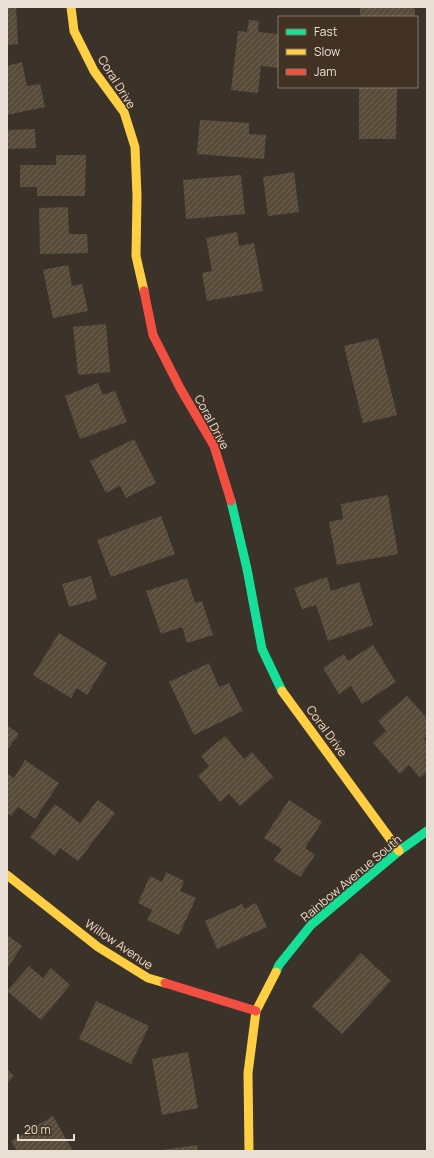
<svg xmlns="http://www.w3.org/2000/svg" width="434" height="1158" font-family="Manrope,sans-serif">
<defs>
<pattern id="building-hatch" width="6" height="6" patternUnits="userSpaceOnUse"><rect width="6" height="6" fill="#584b3a"/><path d="M-1 1l2-2M0 6l6-6M5 7l2-2" fill="none" stroke="#706456"/></pattern>
</defs>
<rect width="100%" height="100%" fill="#3b322a"/>
<path fill="url(#building-hatch)" d="M7,7H16L18,44L7,45Z
M360,7H415V17H360Z
M249,20L259,21L258,32L279,34V68L261,66L258,93L231,90L238,31L247,32Z
M22,62L27,86L40,84L45,107L7,115V66Z
M359,87H397L396,139H359Z
M200,120L249,123V134L266,135L264,159L197,154Z
M35,129L36,148L7,149V130Z
M56,155H86L85,196H37V187H20V165H56Z
M294,172L299,212L268,216L263,177Z
M241,175L245,214L186,219L183,180Z
M68,207L69,234H87L88,253L40,254L39,208Z
M237,232L239,246L254,243L263,291L207,301L202,273L212,271L206,238Z
M68,265L72,286L82,284L88,311L53,318L43,270Z
M106,324L110,372L78,375L73,327Z
M378,338L397,415L363,423L344,346Z
M98,383L103,395L115,391L127,422L80,439L65,396Z
M134,439L156,483L126,498L120,486L106,493L90,461Z
M388,495L398,554L337,565L329,522L343,519L341,504Z
M161,516L175,554L111,577L97,540Z
M91,576L97,599L69,607L62,584Z
M327,577L331,591L359,582L373,625L328,641L316,605L302,609L294,588Z
M187,578L195,603L202,601L213,635L187,643L182,627L161,634L146,591Z
M59,633L107,663L87,695L77,688L71,698L33,675Z
M373,645L396,682L362,704L351,686L339,694L323,668L344,654L348,661Z
M209,663L219,687L229,683L243,711L194,735L169,682Z
M407,696L427,718V736L424,739L427,742V772L420,778L409,765L400,774L373,743L386,731L378,721Z
M7,725L19,734L7,750Z
M225,736L244,759L252,752L273,777L240,806L229,794L220,802L198,776L209,766L201,756Z
M25,760L59,783L35,819L18,807L11,816L7,813V773L14,778Z
M98,800L115,813L78,861L60,848L55,856L30,837L55,804L80,823Z
M289,800L322,822L305,848L315,855L300,877L274,860L282,849L264,838Z
M166,872L184,881L180,891L196,898L179,935L147,920L152,910L138,903L150,876L162,882Z
M256,903L267,927L217,949L205,921L242,904L244,909Z
M7,935L22,946L7,969Z
M361,953L391,981L342,1034L312,1006Z
M29,966L43,978L51,968L70,985L41,1020L7,991Z
M96,1001L149,1026L131,1064L79,1039Z
M188,1052L198,1108L162,1115L152,1059Z
M7,1069L14,1076L7,1083Z
M53,1116L73,1151H17L11,1141Z
M197,1145L198,1151H162V1150Z"/>
<g fill="none" stroke-linecap="round" stroke-linejoin="round">
<path stroke="#16e098" stroke-width="9" d="M231,501L247,569L262,649L282,691
M276,972L279,965L311,925L399,851L427,831"/>
<path stroke="#ffcf43" stroke-width="9" d="M71,7L74,31L94,71L124,112L135,147L137,196L136,256L144,291
M282,691L399,851
M7,875L98,947L148,978L165,983
M249,1151L248,1073L256,1011L276,972"/>
<path stroke="#f24e42" stroke-width="9" d="M144,291L153,335L180,388L214,446L231,501
M165,983L256,1011"/>
</g>
<g text-anchor="middle" dominant-baseline="central" stroke-width="3" stroke-linejoin="round" paint-order="stroke">
<g font-size="12" fill="#e9dfd5" stroke="#423223">
<text transform="translate(117 82) rotate(58)">Coral Drive</text>
<text transform="translate(212 422) rotate(62)">Coral Drive</text>
<text transform="translate(327 731) rotate(54)">Coral Drive</text>
<text transform="translate(351 878) rotate(-40)">Rainbow Avenue South</text>
<text transform="translate(119 944) rotate(34)">Willow Avenue</text>
</g>
</g>
<rect width="434" height="1158" fill="none" stroke="#e9dfd5" stroke-width="16"/>
<rect x="278" y="16" width="140" height="72" fill="#423223" stroke="#85776a"/>
<rect x="286" y="29" width="20" height="6" fill="#16e098" stroke="#85776a"/>
<text x="314" y="36" font-size="12" fill="#e9dfd5">Fast</text>
<rect x="286" y="49" width="20" height="6" fill="#ffcf43" stroke="#85776a"/>
<text x="314" y="56" font-size="12" fill="#e9dfd5">Slow</text>
<rect x="286" y="69" width="20" height="6" fill="#f24e42" stroke="#85776a"/>
<text x="314" y="76" font-size="12" fill="#e9dfd5">Jam</text>
<path d="M18 1134v6h56v-6" fill="none" stroke="#e9dfd5" stroke-width="2"/>
<text x="24" y="1134" font-size="12" fill="#e9dfd5" stroke="#423223" stroke-width="3" paint-order="stroke">20 m</text>
</svg>
